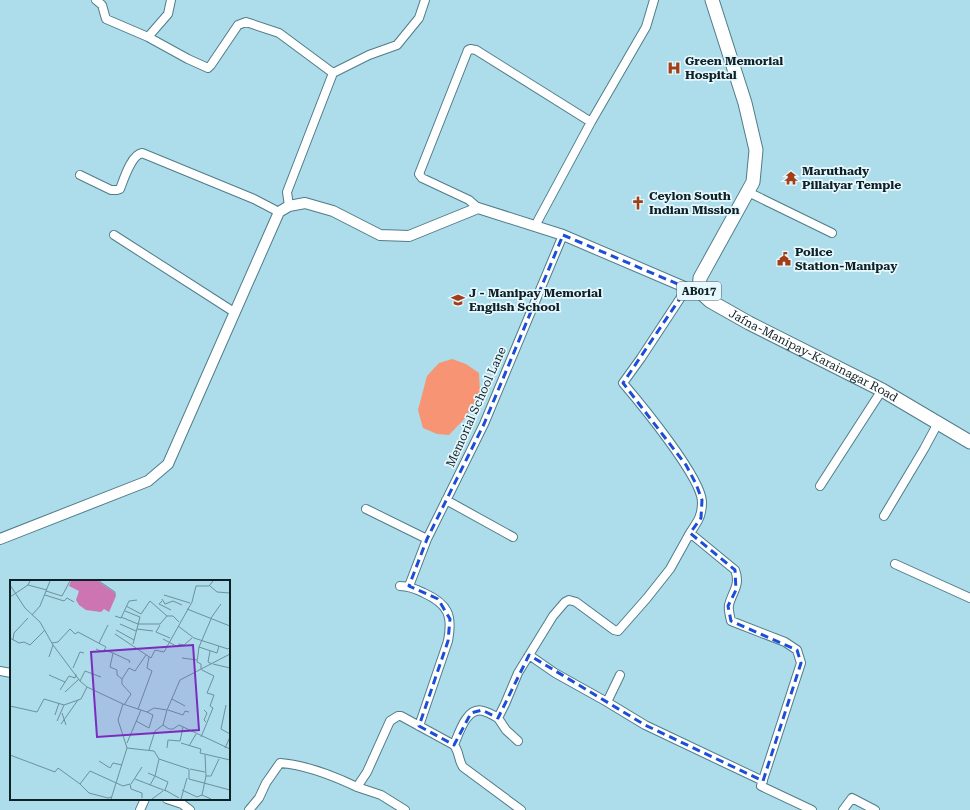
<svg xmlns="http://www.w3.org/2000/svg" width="970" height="810" font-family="'Roboto Serif',serif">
<rect width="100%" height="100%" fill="#addceb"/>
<path fill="#f79473" d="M452,359L466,364L479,373L480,394L466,417L449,435L437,434L423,428L418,410L427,376L439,363Z"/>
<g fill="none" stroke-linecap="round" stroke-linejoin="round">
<g stroke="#507c89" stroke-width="10">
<path id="minor" d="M96,0L102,5L106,19L148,37L188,59L208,68L211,65L238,25L246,22L279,33L333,73L287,192L289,206
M148,37L168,14L171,0
M333,73L369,55L397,45L419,18L425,0
M80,175L111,190H117L120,189C124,179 131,155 142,153L254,199L279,212
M748,192L832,233
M478,208L469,200L422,178L419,174L468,50L470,49L476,50L591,122
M535,226L591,122L646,27L654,0
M114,235L234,312
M687,288L641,358L623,383C640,403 702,478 702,502C702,516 698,521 690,533L735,570C741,585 732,592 729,605C728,609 730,616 731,621L785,642L797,650L801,663L761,786L812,810
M820,486L882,390
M446,500L513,537
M366,509L427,539
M884,516L924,449L938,423
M895,564L970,598
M400,586C409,586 416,589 424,593C448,604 453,615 448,641L419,726
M409,586L427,539L484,424L563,235
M529,655L555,673L607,702
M0,671L11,673
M620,675L607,702L645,725L763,781
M498,718L506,730L518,741
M454,745C459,733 467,706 483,711C488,712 493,715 498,718L505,704L518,673L553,616L565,602L569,600L576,602L614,630L618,631L647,598L670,569L690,533
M357,787L381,795L405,810
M167,799L182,804L190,810
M140,810L145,799
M249,810L259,798L266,783L280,763C307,765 332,775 357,787L367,772L390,721L398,716H401L454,745C460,753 458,760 463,767L521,810
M843,810L852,798L875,810"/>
</g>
<g stroke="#507c89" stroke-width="12">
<path id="tertiary" d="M0,539L148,481L168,464L279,212L289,206L305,203L333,211L380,235L409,236L478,208L563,235L687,288L699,291"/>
</g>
<g stroke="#507c89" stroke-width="15">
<g id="primary">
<path id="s1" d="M712,0L745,103L756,150L753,182L700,278L699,291L710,301L749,323L882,390L970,442"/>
</g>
</g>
<use href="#minor" stroke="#fff" stroke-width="8"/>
<use href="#tertiary" stroke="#fff" stroke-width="10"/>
<use href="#primary" stroke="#fff" stroke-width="13"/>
</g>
<path fill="none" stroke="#1d4ed8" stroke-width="3" stroke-dasharray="8 5" stroke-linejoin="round" d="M563,235L687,288L623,383L686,465L696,484L702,500L701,518L690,533L735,570L736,590L728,606L731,621L797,650L801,663L763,781L645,725L529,655L498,718L482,710L471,713L454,745L419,726L448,641L450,619L438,599L409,586L427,539L484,424Z"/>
<defs>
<g id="hospital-bare" transform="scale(1.08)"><path d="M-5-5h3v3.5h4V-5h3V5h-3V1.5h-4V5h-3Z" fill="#a43e17" stroke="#e6f8fe" stroke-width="2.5" paint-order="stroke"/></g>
<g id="temple-bare" transform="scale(1.08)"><path d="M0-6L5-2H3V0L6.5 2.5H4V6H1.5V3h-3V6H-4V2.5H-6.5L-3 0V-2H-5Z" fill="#a43e17" stroke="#e6f8fe" stroke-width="2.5" paint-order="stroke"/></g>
<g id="church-bare" transform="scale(1.08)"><path d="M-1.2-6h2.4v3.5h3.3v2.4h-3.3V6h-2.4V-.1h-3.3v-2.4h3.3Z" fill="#a43e17" stroke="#e6f8fe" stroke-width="2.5" paint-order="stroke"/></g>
<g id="civic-bare" transform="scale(1.08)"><path d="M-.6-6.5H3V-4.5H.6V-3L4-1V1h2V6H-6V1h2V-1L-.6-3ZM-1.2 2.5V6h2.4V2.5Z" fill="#a43e17" stroke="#e6f8fe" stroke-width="2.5" paint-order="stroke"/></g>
<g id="school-bare" transform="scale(1.08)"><path d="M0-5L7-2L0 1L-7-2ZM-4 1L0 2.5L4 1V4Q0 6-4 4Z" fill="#a43e17" stroke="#e6f8fe" stroke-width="2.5" paint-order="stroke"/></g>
</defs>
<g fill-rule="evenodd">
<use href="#hospital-bare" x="674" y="68"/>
<use href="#temple-bare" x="791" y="178"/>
<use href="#church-bare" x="638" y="203"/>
<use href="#civic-bare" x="784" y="259"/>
<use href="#school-bare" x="458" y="300"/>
</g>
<g text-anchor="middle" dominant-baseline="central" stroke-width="3.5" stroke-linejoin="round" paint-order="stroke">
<rect fill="#e6f8fe" stroke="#4f6267" stroke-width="1" x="677" y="282" width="44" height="18" rx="3"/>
<g font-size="11" font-weight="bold" fill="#0e2126">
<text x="699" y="291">AB017</text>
</g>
<g font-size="12" font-weight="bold" fill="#0e2126" stroke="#e6f8fe" text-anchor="start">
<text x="685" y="61">Green Memorial<tspan x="685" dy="14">Hospital</tspan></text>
<text x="802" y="171">Maruthady<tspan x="802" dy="14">Pillaiyar Temple</tspan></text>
<text x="649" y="196">Ceylon South<tspan x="649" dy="14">Indian Mission</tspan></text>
<text x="795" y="252">Police<tspan x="795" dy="14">Station-Manipay</tspan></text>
<text x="469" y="293">J - Manipay Memorial<tspan x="469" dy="14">English School</tspan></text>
</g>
<g font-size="12" fill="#0e2126" stroke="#e6f8fe">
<text stroke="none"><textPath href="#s1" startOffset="443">Jafna-Manipay-Karainagar Road</textPath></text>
<text transform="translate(476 407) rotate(-66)">Memorial School Lane</text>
</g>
</g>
<g transform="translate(10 580)">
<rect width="220" height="220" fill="#addceb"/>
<path d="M61,1H88L104,12L106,16L99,32L94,29L91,32L76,30L69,25L66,20L69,11L59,6Z" fill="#cd74b3"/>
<path fill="none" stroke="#6d919c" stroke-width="1" d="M89,1L105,12V15M0,5L15,28L30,42L43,65L70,101L77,107L113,124L108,140L117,168L101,219M18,5L37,10M200,6L207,12L220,13M36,11L52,16L60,1M35,15L54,21L57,18L64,22M154,15L180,23M0,17L18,5L20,1M152,19L155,24L163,21L172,25M152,21L149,24L161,30M116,26L131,34L140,21L157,36M177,29L220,46M115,31L130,37L123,64M22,35L30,26L40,1M105,36L111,38L119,21L127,20M111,37L128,44H150L157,36H163L169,42M201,38L211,24M110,44L126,51M150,45L146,52L160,58M168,46L184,58L218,69L220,67M127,49L143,51M106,50L124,60M105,54L141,78L145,70L154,72L182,22L186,6H199L203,1M0,58L9,63L14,62L20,65L35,50M153,59L168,67L169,64L174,65L182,58M3,60L4,53L18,38M42,63L48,62L60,49L65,54L68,52L96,67L93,72L86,69M89,63L98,45M189,67L207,73L209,66M95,70L103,73L100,87L107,90V95L112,99V104L121,114L114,125M200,71L198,82L202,84M103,73L120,81L119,83M39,77L43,65M139,77L137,88L142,91M172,78L187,80M203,84L220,88M63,88L70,72L74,73M191,90V84L187,82L189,67L201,39M39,95L55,102M112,99L119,88L125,91L136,75M70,101L75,91L91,97M50,110L59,96L65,98L66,94M55,112L69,99M162,119L175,126M113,124L137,132L144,128L157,130L170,100L220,74M216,125L211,149L220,154M0,126L27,132L34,119L54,125L71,119L77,107M128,129L142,91M157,130L153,145L159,149H163L169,145L220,169M158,130L173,135L175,131L179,132M194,130L197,133L194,140L196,142M52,133L56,145M45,135L49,123M47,141L54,125M126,141L139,148L143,135L137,132M51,144L68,120M191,157L203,128L200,126L204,115L197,113L204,96L192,90M117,163L131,130M171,163L191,169L190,173L220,180M179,166L186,154M117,168L144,171L149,179L179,189V199L220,210M157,168L158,160L170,161L173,147M215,168L220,157M139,170L145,151L153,145M0,175L45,192L48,188L70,204L80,191L113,206L120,204L121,209L132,213V218M89,181L100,188L103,183L112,185M180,189L195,192M138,193L145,196L149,179M196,196H201L209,179M125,199L156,211M70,204L79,213L98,218L101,217M121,204L132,187M140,205L145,196L158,202L155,210L169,218M172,210L187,217L192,215L201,219M192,215L196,196L195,175M142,219L153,211M171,219L177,198"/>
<path fill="#7b2cbf" fill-opacity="0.15" stroke="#7b2cbf" stroke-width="2" d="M183,65L189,150L87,157L81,72Z"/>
<rect width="220" height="220" fill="none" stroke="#0e2126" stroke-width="2"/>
</g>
</svg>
